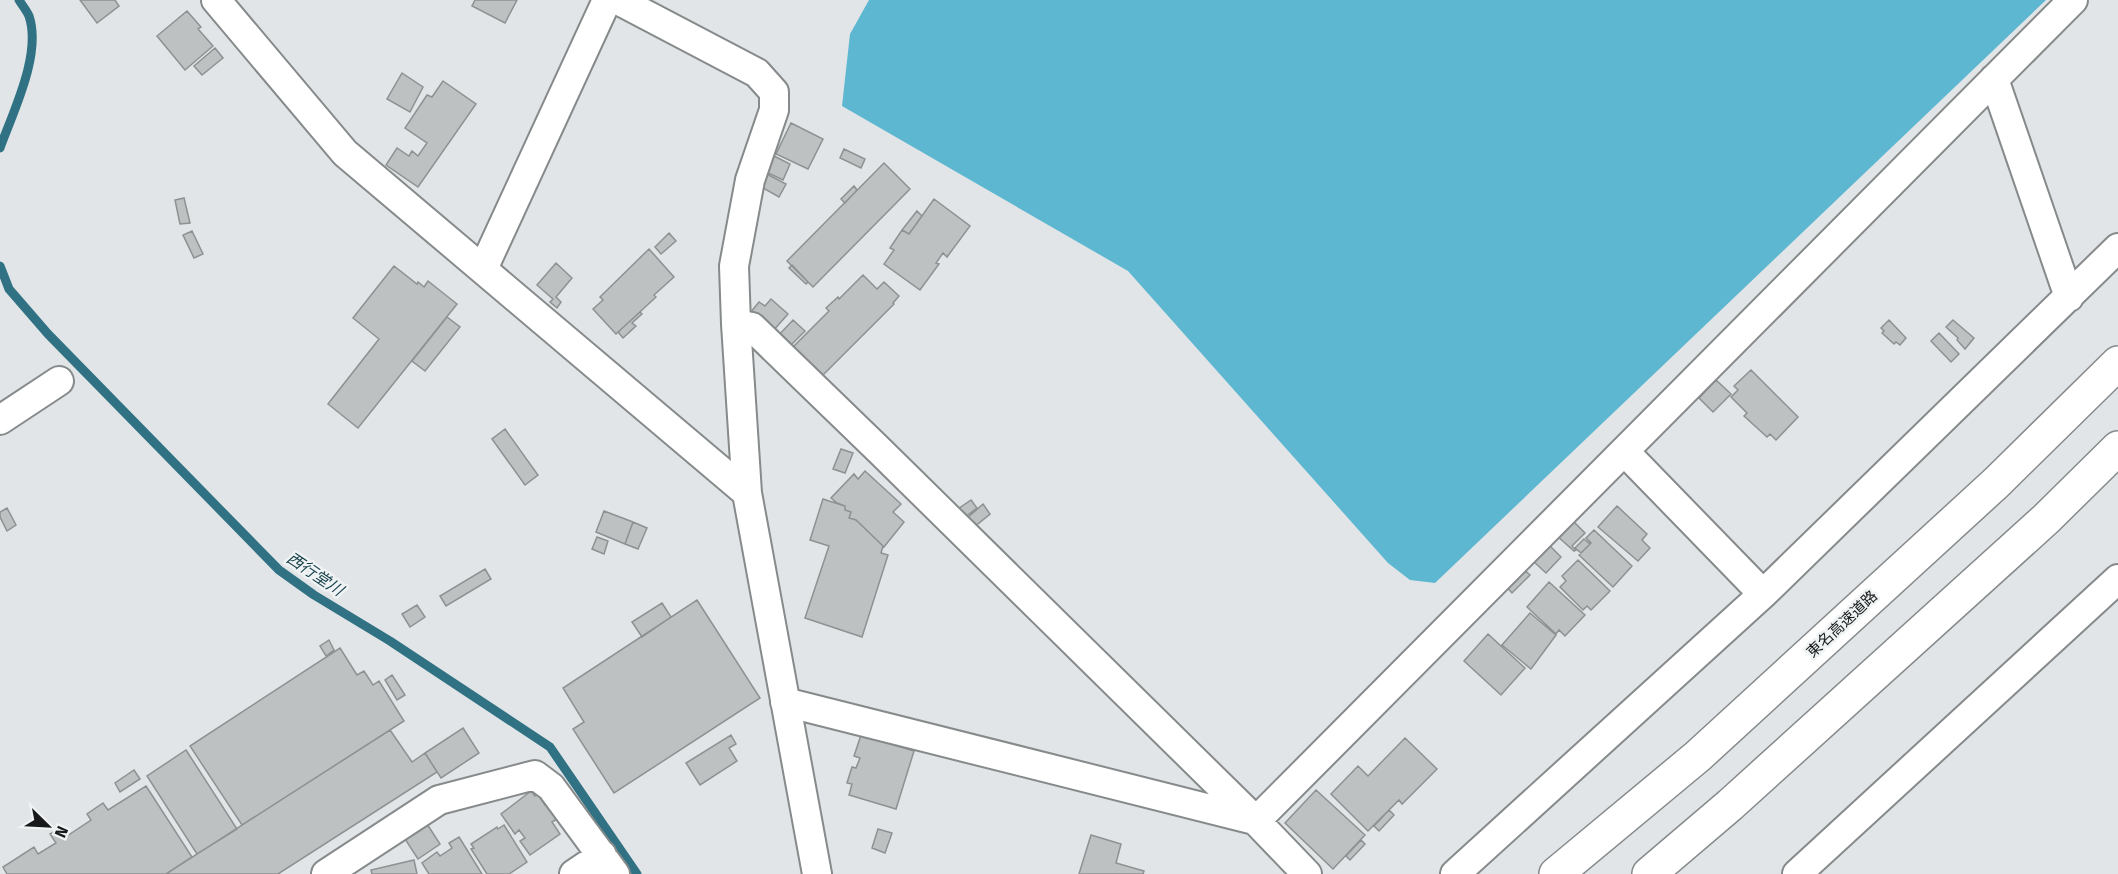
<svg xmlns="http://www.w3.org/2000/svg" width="2118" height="874" font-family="'Fira Sans','Noto Sans JP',sans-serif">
<rect width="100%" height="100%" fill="#e1e5e7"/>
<path fill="#5db7d1" d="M869,0H2046L1435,583L1410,580L1388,563L1128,271L842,106L850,34Z"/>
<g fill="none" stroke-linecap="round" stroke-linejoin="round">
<path stroke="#307284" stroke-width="9" d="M0,148C13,112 42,54 29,16C27,11 22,5 19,0
M0,266L9,289L48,334L279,570L314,595L390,641L550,747L637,874"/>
</g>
<path fill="#bdc1c2" stroke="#8d9192" stroke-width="1.5" d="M80,0H115L119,6L97,23Z
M475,0H517L505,23L472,6Z
M187,11L201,27L198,29L213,46L185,70L157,36Z
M215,48L223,58L202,75L194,66Z
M402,73L423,87L410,112L387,99Z
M443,81L476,104L418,187L386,165L397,148L409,156L412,151L418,156L427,143L405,128L427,95L432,97Z
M791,123L823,139L808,169L776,154Z
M844,149L865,159L861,168L840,158Z
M770,154L790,164L783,180L762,170Z
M884,163L910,189L813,287L787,261Z
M765,173L786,184L779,197L758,185Z
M854,186L857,190L845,203L841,199Z
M184,198L190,223L180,224L175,200Z
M934,199L970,226L947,257L943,253L936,263L939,264L920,290L884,264L894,250L890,248L902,230L909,234Z
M917,211L922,216L909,234L902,230Z
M192,231L203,254L194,258L183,235Z
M669,233L676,241L661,254L655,247Z
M649,249L674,277L654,295L656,297L616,334L593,309L603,300L600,297Z
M556,263L572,278L556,297L561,302L557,308L550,302L553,299L537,285Z
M792,265L808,282L806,284L789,268Z
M394,266L417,284L418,282L424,287L428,281L457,304L358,428L328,404L379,339L353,318Z
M863,275L877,289L884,282L899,296L893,303L894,304L822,376L793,347L829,311L826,308L838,297L839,299Z
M771,299L788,314L772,332L750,313L759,302L765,306Z
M640,312L642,314L632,323L636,326L623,338L618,332Z
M447,317L460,327L425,371L412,361Z
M793,320L805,331L788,348L777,337Z
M1889,320L1906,338L1900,345L1896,342L1894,344L1882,333L1884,331L1881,328Z
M1953,320L1974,338L1965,349L1957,340L1958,338L1946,327Z
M1939,333L1959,354L1951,362L1931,341Z
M1751,370L1798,417L1776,440L1770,434L1767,437L1744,416L1747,413L1731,397L1738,390L1734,386Z
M1716,380L1731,394L1713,412L1699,398Z
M505,429L538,475L525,485L492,439Z
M841,449L853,453L845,473L833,469Z
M865,471L901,504L893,512L904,522L884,547L856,520L849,518L851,512L845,510V506L837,503L831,498L854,474L858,479Z
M823,499L845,506V510L851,512L849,518L856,520L883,546L881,553L888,555L862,637L805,618L829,546L810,540Z
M971,500L977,508L964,518L958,509Z
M983,504L990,514L973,528L966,519Z
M1617,506L1647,534L1642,540L1650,548L1638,561L1598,527Z
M7,508L16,525L7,531L0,517V512Z
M604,511L633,522L625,544L596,532Z
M1571,519L1585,533L1572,546L1576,550L1574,551L1556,535Z
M633,522L647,528L638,549L625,544Z
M1594,530L1632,566L1613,587L1579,555L1591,543L1586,538Z
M597,537L608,541L604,554L592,549Z
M1584,539L1590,544L1581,553L1575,548Z
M1547,543L1561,557L1546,573L1532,560Z
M1578,560L1610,591L1591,610L1587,606L1583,610L1560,587L1566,581L1562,576Z
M1522,568L1530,575L1512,593L1505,585Z
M485,569L491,579L446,606L440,596Z
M1549,582L1585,615L1565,636L1559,630L1556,634L1527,607Z
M697,600L760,698L614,793L573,729L584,722L563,688Z
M662,603L671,617L642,637L632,622Z
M417,605L425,617L410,627L402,614Z
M1530,613L1556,635L1531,669L1502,645Z
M1488,634L1525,668L1501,695L1464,661Z
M329,640L334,650L326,656L320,646Z
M340,648L357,675L364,671L373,685L379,681L404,721L242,825L190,746Z
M392,675L405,695L397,700L385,680Z
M463,728L479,753L441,778L425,753Z
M390,730L412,762L425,753L437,772L278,874H166Z
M731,735L736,744L729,748L737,761L700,785L686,763Z
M861,735L914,751L896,809L849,795L852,784L847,783L852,767L856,768L860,758L854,756Z
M1405,738L1437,769L1402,804L1399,800L1368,831L1331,794L1358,766L1368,776Z
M186,750L237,829L197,854L147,776Z
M134,770L140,779L120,792L115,783Z
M146,786L192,857L166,874H7L3,867L34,847L38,854L56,843L50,834L62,827L67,836L91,820L87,814L103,803L108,810Z
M1316,790L1365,835L1333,869L1285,823Z
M531,791L535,796L538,794L545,805L547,804L557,819L552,822L560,834L530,855L520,841L525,838L519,830L515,834L501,814Z
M1389,810L1394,815L1379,831L1374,826Z
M427,824L440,844L418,859L405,839Z
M504,825L527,862L509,874H487L471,849L474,848L471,844L497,827L498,829Z
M878,829L892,833L885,853L872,848Z
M1091,835L1121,844L1116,863L1144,871L1143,874H1079Z
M459,837L482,874H429L422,863L437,852L440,856L452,848L449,843Z
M1361,840L1365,844L1350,860L1346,856Z
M414,860L417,874H372L371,870Z"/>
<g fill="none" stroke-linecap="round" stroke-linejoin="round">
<g stroke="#868a8b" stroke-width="32">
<path id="street" d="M216,0L345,153L747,493
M618,0L757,73L774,92V110L750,180L734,266L736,324L747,493L817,874
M1994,79L2069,297
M483,269L607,0
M736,324L752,327L880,451L1256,821L1307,874
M0,420L59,381
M1624,451L1763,594
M785,702L1254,820
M1256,821L2073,0
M326,874L439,800L535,775L551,787L615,874
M574,874L602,855
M1455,874L1763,594L2118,248
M1797,874L2118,579"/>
</g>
<g stroke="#868a8b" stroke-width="36">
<path id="highway" d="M1556,874L1698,756L1996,483L2118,363
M1649,874L1730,805L2046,519L2118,448"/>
</g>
<use href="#street" stroke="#fff" stroke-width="28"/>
<use href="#highway" stroke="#fff" stroke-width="33"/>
</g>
<g text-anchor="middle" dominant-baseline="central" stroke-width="5" stroke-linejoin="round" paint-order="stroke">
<g font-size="15" fill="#18191a" stroke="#eff3f4">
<text transform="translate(1842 624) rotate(-43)">東名高速道路</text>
</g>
<g font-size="16" font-style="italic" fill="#153f4a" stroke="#eff3f4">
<text transform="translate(315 574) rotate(34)">西行堂川</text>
</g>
</g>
<g transform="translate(48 826) rotate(114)" stroke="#eff3f4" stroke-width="4.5" paint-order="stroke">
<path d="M0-4.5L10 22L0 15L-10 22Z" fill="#18191a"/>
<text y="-9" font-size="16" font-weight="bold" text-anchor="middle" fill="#18191a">N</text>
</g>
</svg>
